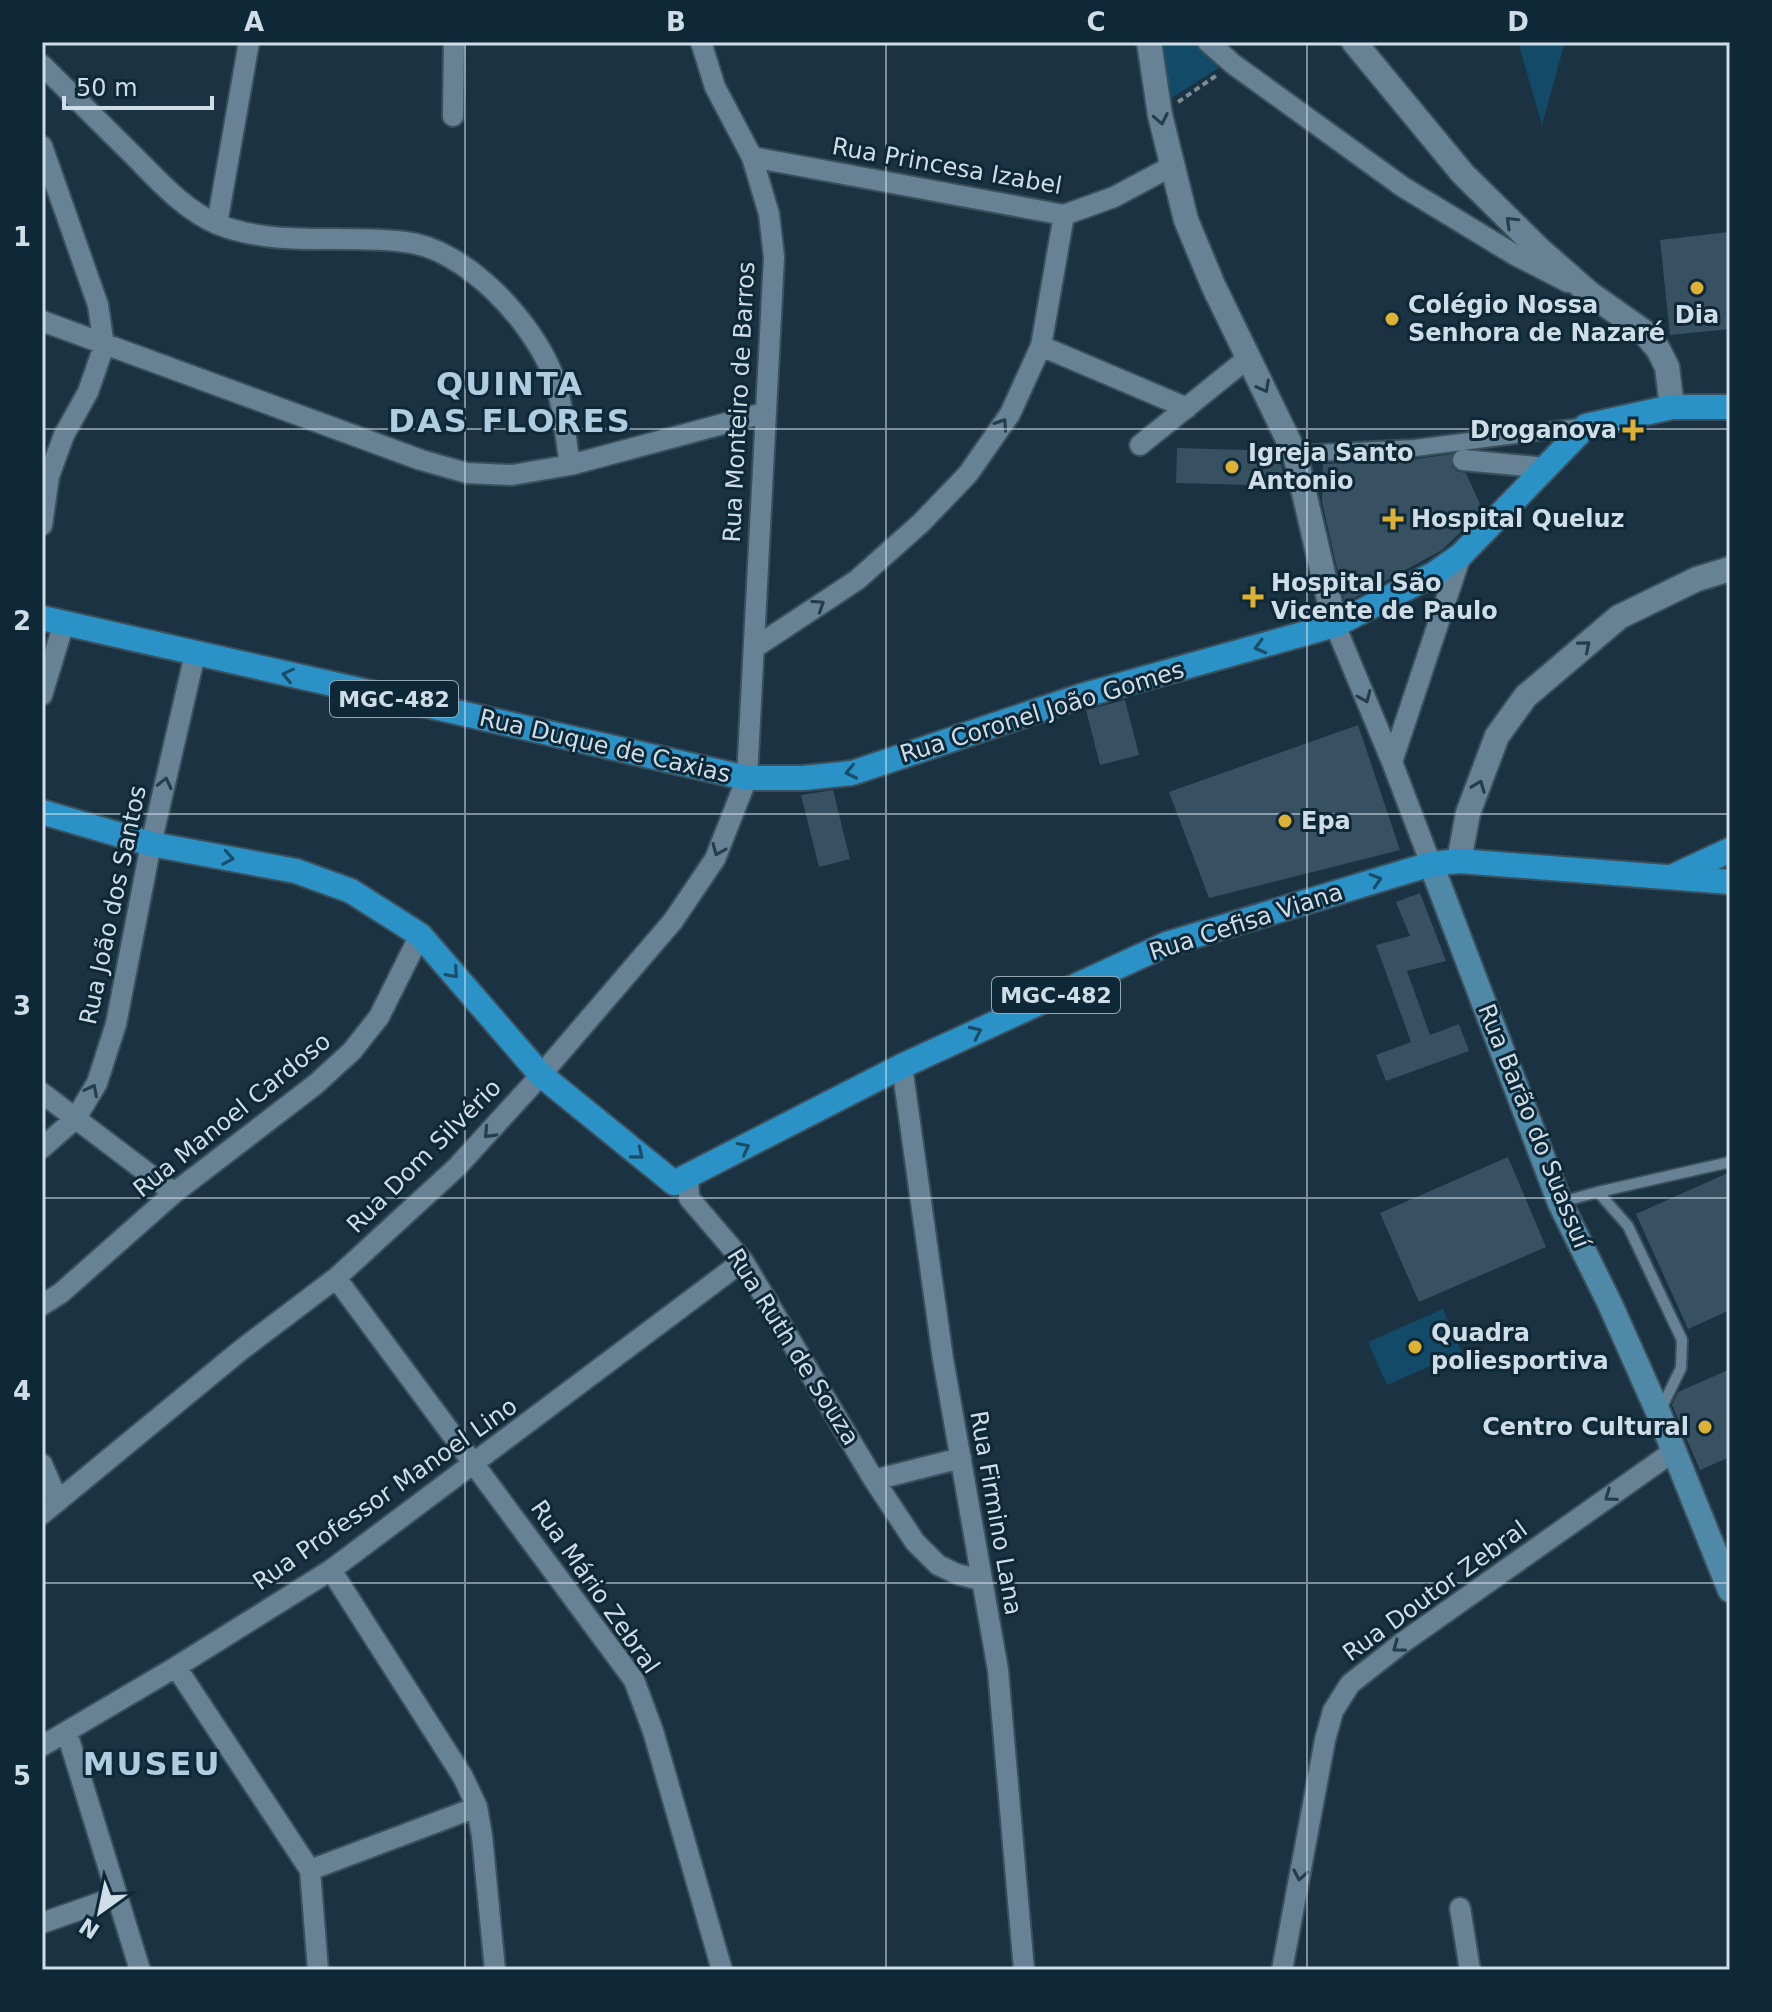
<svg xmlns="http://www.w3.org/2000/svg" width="1772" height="2012" font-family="'DejaVu Sans',sans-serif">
<rect width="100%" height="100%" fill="#1a3242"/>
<path fill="#134a68" d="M1152,42H1205L1228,62L1162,104Z
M1518,42H1565L1542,125Z
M1443,1309L1462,1352L1387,1385L1368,1342Z"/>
<path fill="#385162" d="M1728,232L1730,329L1670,335L1660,240Z
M1177,448L1277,451L1287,486L1176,483Z
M1452,454V466L1456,471L1466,473L1483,511L1442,550L1345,603L1322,502L1323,464L1416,459Z
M1125,700L1139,755L1100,765L1086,710Z
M1358,725L1400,850L1209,898L1169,792Z
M833,790L850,859L819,867L801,795Z
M1420,893L1446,961L1407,971L1430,1035L1459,1024L1469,1051L1386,1081L1376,1055L1411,1042L1376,945L1410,936L1396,902Z
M1508,1157L1546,1247L1419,1302L1380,1213Z
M1730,1172V1310L1688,1329L1636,1214Z
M1730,1369V1457L1700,1470L1672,1405L1678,1392Z"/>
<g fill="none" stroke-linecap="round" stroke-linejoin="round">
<g stroke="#3b505d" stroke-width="14">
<path id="service" d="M1598,1192L1730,1162
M1561,1202L1598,1192L1628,1226L1682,1340L1681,1368L1661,1409"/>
</g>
<g stroke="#3b505d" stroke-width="20">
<path id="pedestrian" d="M1295,454L1415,448L1586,426"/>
</g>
<g stroke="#3b505d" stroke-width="24">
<path id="minor" d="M1208,42L1233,64L1403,187L1515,255L1568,282
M42,65C72,95 103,125 133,155C158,180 184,210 217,224C277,248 342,234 405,242C465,248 532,321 553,375C563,402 565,436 570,465
M453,116L454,42
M42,146L98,305L104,346L88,392L64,435L49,476L42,525
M752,157L1064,215L1114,197L1172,166
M217,224L249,42
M42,321L421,460L467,473L512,475L570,465L764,413
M1041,346L1187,408
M1140,445L1248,358
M1463,460L1546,468
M1335,625L1392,762L1431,864
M754,648L857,580L921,523L968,474L1010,414L1041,346L1064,215
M42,695L64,623
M1392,762L1461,555
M902,1066L943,1359L998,1670L1024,1970
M42,1093L174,1193
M42,1148L76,1118L97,1083L116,1024L151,844L195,654
M688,1176L689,1198L743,1261L874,1480L915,1542L938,1565L957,1574L981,1580
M336,1278L634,1680L653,1731L722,1970
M42,1305L61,1293L174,1193L316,1084L352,1051L379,1017L420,935
M42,1464L58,1501
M874,1480L961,1458
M42,1514L241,1350L336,1278L457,1167L541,1075L673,921L715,859L747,778L774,257L769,214L752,157L715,87L701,42
M331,1570L463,1777L477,1807L482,1836L495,1970
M176,1667L310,1870L318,1970
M67,1733L140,1970
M42,1746L176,1667L331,1570L743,1261
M310,1870L477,1807
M1460,1908L1470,1970
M42,1923L116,1897
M1282,1970L1325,1740L1333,1711L1350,1684L1402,1643L1674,1451"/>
</g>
<g stroke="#3b505d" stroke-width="28">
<path id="tertiary" d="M1149,42L1160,115L1186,220L1213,285L1295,454L1335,625
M1354,42L1463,174L1539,249L1589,293L1643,331L1658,349L1667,367L1672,407
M1459,861L1468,813L1497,736L1526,696L1619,617L1697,579L1730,569"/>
</g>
<g stroke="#3b505d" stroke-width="28">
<path id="secondary" d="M1431,864L1560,1203L1610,1304L1659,1414L1730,1590"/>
</g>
<g stroke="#3b505d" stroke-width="28">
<path id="trunk" d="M42,618L747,778H803L852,773L1081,696L1335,625L1434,574L1461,555L1586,426L1672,407H1730
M42,812L151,844L296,871L351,891L420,935L541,1075L674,1183L902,1066L1167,944L1431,864L1459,861L1730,882
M1674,876L1730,850"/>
</g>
<path stroke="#7a8d9a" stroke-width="4" stroke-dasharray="6 4" stroke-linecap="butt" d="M1178,102L1217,75"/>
<use href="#service" stroke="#678294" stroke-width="10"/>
<use href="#pedestrian" stroke="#678294" stroke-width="16"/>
<use href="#minor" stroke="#678294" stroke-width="20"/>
<use href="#tertiary" stroke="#678294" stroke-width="24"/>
<use href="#secondary" stroke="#5088a7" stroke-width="24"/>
<use href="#trunk" stroke="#2b92c7" stroke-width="24"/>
</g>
<defs><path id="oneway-chevron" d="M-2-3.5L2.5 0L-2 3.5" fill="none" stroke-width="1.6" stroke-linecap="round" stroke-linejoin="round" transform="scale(2)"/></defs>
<g stroke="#253e4e">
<use href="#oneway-chevron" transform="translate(1161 119) rotate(79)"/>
<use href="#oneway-chevron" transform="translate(1511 222) rotate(-136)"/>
<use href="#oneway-chevron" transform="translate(1264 387) rotate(62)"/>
<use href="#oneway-chevron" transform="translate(1002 424) rotate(-56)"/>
<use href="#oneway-chevron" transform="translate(819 605) rotate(-33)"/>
<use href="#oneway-chevron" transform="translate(1585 646) rotate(-40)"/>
<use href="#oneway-chevron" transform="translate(1365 697) rotate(67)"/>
<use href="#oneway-chevron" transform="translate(165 783) rotate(-77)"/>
<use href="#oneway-chevron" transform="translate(1479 786) rotate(-69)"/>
<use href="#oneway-chevron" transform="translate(718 850) rotate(113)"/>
<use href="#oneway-chevron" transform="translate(92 1090) rotate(-63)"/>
<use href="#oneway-chevron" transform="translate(489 1133) rotate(133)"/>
<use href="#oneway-chevron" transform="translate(1610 1496) rotate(145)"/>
<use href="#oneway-chevron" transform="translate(1398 1647) rotate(143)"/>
<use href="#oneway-chevron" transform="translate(1300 1875) rotate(100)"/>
</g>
<g stroke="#194d69">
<use href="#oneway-chevron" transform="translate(1260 647) rotate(165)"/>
<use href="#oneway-chevron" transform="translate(288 675) rotate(-167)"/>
<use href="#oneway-chevron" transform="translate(851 772) rotate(168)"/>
<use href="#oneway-chevron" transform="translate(228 858) rotate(10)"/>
<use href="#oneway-chevron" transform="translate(1376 880) rotate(-17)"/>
<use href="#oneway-chevron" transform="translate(453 973) rotate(49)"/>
<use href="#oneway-chevron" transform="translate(976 1032) rotate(-25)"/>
<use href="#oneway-chevron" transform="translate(744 1148) rotate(-27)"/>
<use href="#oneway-chevron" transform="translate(638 1154) rotate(39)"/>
</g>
<path fill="none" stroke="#cedde7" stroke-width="2" stroke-opacity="0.55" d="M465,42V1970M886,42V1970M1307,42V1970M42,429H1730M42,814H1730M42,1198H1730M42,1583H1730"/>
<g fill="#ddb133" stroke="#0f2837" stroke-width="3">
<circle cx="1697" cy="288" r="8"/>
<circle cx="1392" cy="319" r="8"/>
<path d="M1629 418h8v8h8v8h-8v8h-8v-8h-8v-8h8z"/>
<circle cx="1232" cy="467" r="8"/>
<path d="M1389 507h8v8h8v8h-8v8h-8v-8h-8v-8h8z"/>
<path d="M1249 585h8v8h8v8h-8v8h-8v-8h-8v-8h8z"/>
<circle cx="1285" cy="821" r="8"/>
<circle cx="1415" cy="1347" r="8"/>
<circle cx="1705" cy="1427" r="8"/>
</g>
<g text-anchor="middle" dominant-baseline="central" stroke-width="6" stroke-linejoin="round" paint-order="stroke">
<g fill="#0f2837" stroke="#95a7b2" stroke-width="2">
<rect x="330" y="681" width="128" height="36" rx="6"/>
<rect x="992" y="977" width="128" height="36" rx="6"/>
</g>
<g font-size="22" font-weight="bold" fill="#cedde7">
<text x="394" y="699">MGC-482</text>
<text x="1056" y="995">MGC-482</text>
</g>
<g font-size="24" fill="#cedde7" stroke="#0f2837">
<text transform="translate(947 166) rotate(10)">Rua Princesa Izabel</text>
<text transform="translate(739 402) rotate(-87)">Rua Monteiro de Barros</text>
<text transform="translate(1042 712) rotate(-17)">Rua Coronel João Gomes</text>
<text transform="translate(605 746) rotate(13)">Rua Duque de Caxias</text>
<text transform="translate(113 905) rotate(-78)">Rua João dos Santos</text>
<text transform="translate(1246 922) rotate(-18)">Rua Cefisa Viana</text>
<text transform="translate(232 1115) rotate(-39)">Rua Manoel Cardoso</text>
<text transform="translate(1534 1126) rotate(68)">Rua Barão do Suassuí</text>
<text transform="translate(424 1156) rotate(-45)">Rua Dom Silvério</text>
<text transform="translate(793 1347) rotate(58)">Rua Ruth de Souza</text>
<text transform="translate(385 1494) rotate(-35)">Rua Professor Manoel Lino</text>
<text transform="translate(996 1513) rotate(80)">Rua Firmino Lana</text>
<text transform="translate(595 1587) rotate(55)">Rua Mário Zebral</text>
<text transform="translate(1435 1591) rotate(-36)">Rua Doutor Zebral</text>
</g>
<g font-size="24" font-weight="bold" fill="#cedde7" stroke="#0f2837" text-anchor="start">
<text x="1408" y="305">Colégio Nossa<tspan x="1408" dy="28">Senhora de Nazaré</tspan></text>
<text x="1697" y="315" text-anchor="middle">Dia</text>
<text x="1617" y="430" text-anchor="end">Droganova</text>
<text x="1248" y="453">Igreja Santo<tspan x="1248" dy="28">Antonio</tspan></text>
<text x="1411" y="519">Hospital Queluz</text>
<text x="1271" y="583">Hospital São<tspan x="1271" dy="28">Vicente de Paulo</tspan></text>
<text x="1301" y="821">Epa</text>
<text x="1431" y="1333">Quadra<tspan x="1431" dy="28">poliesportiva</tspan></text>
<text x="1689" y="1427" text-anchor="end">Centro Cultural</text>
</g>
<g font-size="32" font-weight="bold" letter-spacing="2" fill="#afcce0" stroke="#0f2837">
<text x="510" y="384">QUINTA<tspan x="510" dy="37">DAS FLORES</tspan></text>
<text x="152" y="1764">MUSEU</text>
</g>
</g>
<rect width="1772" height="2012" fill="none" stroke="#0f2837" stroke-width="88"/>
<g transform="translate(100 1912) rotate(213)" stroke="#0f2837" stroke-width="6" paint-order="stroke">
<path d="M0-6L14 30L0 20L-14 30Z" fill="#cedde7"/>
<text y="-12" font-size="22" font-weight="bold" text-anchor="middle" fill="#cedde7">N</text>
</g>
<path d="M64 96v12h148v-12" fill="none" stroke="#cedde7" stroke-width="4"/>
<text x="76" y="96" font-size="24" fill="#cedde7" stroke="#0f2837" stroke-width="6" paint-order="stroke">50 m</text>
<rect x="44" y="44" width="1684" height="1924" fill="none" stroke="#cedde7" stroke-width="3"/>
<g font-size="26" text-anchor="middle" font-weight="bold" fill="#cedde7">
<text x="254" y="31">A</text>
<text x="676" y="31">B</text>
<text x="1096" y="31">C</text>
<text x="1518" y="31">D</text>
<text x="22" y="246">1</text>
<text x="22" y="630">2</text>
<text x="22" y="1015">3</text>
<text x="22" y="1400">4</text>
<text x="22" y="1785">5</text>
</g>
</svg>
